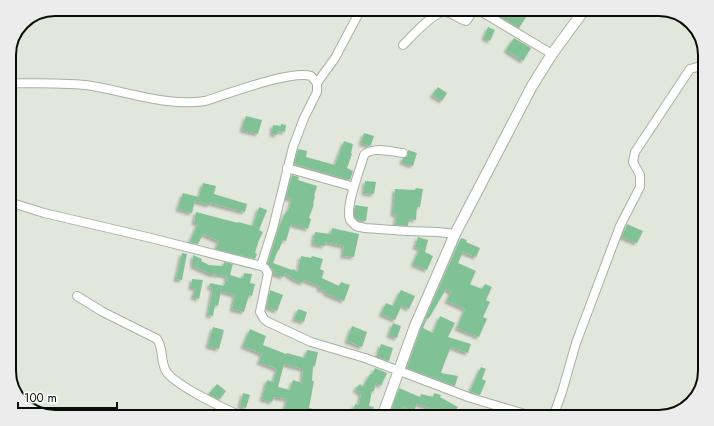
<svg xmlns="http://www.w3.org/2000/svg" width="714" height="426" font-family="Jost,sans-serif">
<defs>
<filter id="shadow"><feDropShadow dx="-2.5" dy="2.5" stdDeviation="1" flood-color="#0004"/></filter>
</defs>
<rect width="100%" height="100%" fill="#e2e7db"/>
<path fill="#80c296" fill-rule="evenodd" filter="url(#shadow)" d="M488,9H513L526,17L519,28Z
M488,27L495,30L490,41L484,38Z
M514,38L531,48L523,61L506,50Z
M438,87L447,93L442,101L432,95Z
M246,116L262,120L258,134L242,130Z
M281,124L286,125L285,132L278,131L277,135L272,134L273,125L281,126Z
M364,133L374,136L371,145L369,146L361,143Z
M344,141L353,144L351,153L352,154L347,168L353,171L350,180L294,164L298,149L307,151L306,157L335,165Z
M408,150L417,153L413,166L402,162L403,158L408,156Z
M292,175L299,177L298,180L317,186L314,196H315L313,204H314L309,218L311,219L308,229L291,224L286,241L283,240L279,250H278L273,263L292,270L293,269L298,272L301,256L311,258L312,256L323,259L320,269L324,271L322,278L339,286L341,282L350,285L344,301L325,293L326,291L319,289L320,286L304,280L303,283L295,280L285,273L283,277L273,273L274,269L271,268L268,263L279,227L286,212H288L292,199L286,198Z
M365,181L376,182L374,194L364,193Z
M203,183L216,186L214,194L247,204L245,212L210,203L209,205L195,201L192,213L178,209L183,193L199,197Z
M416,188L423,189L420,207H417L416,220L409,219L408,226L395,225L397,215L393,214L395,189L415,190Z
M355,205L368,207L366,221L358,220L355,217Z
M259,207L267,210L259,230L263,232L259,240L255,253L257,254L255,259L216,249L219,241L203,234L198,244L190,242L198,223H194L196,212L238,223V222L253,226Z
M627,224L643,231L637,243L622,237Z
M332,228L359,234L354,257L343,256L344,246L325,242V246L313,244L315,232L331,234Z
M418,237L428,240L425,252L433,256L427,270L413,264L420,248L415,247Z
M461,238L467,240L466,242L480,248L476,257L463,252L458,263L476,271L470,284L482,289L485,284L492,287L486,300L490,302L483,317L487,319L479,337L457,328L465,309L447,301L451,292L446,289L429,318H427L423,328L433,333L440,316L455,323L448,337L471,344L468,353L451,347L444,364L441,373L458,376L455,386L407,368L421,328Z
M182,253L187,254L182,280L176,279Z
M193,255L202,259L201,261L209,265L223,266L224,262L233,264L230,275L243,279L244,273L252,274L250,283L255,284L252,296L249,295L244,312L232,309L235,295L221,291L218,306L215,305L213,316L208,315L213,288L209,287L210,283L224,286L225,282H230L226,280L227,276L213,274V275L193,266Z
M192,279L203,280L199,299L193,297L196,288H191Z
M270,290L283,295L277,311L267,307Z
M401,290L415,296L409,309L402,305L395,320L381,314L386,303L393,306Z
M298,309L307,312L304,322L294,319Z
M393,323L401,326L397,338L389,335Z
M352,326L367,332L362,347L347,341Z
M213,327L224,330L219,349L208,346Z
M250,329L266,336L263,345L286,354L287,353L305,358L307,350L318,352L315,366H313L312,381H314L309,408L326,412L324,417H263L264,411L284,414L287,399L274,397L272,402L262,399L267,380L273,382L277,369L259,362L262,354L243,346ZM284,364L303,369L302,383L293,380L290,390L278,387Z
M381,344L393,348L389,361L377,357Z
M481,367L486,369L482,379L486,381L480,395L470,391Z
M375,368L387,373L381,386L376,383L374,391H372L369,406L374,407L371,417H352L355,404L359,405L361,394L355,389L360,384L363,387L370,374L372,375Z
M217,384L226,391L219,400L209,394Z
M399,388L420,397L421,394L433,397L434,393L441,395L440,397L458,407L452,417L437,408L435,413L429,411L430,408L417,404L414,411L403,407L398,417H389Z
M243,393L250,395L246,408L240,406Z"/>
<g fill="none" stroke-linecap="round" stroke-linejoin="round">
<g stroke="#aaafa3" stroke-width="10">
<path id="minor" d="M477,9L552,54
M403,45C411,37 435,10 446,12C453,13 459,19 466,21C470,18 470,12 475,9
M9,83C36,84 65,82 92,86C128,92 170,107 205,101C227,94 291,70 311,76L317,83V92L304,118L293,147L273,228L261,266
M317,83L335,58L361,9
M403,153C392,152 372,146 364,155C360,170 345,206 350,220L356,226L365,228L407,231L438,232L455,234
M287,168L354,187
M9,202L44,213L151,238L261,266L265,268L268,273L260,312L264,319L268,322L311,342L365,358L471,398L535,417
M77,296L103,312L157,339C164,349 160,361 166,371C174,385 227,410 243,417
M496,417L499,407
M553,417L562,392L576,343L620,226L640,187V175L633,162L635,152L690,69L697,67L705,70"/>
</g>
<g stroke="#aaafa3" stroke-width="12">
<path id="tertiary" d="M382,417L415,326L455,234L532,86L552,54L585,9"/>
</g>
<use href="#minor" stroke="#fff" stroke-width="8"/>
<use href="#tertiary" stroke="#fff" stroke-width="10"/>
</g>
<path d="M0 0H714V426H0ZM55 16H659A39 39 0 0 1 698 55V371A39 39 0 0 1 659 410H55A39 39 0 0 1 16 371V55A39 39 0 0 1 55 16Z" fill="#ebeceb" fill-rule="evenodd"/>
<path fill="none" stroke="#0a0c08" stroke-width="2" d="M55 16H659A39 39 0 0 1 698 55V371A39 39 0 0 1 659 410H55A39 39 0 0 1 16 371V55A39 39 0 0 1 55 16Z"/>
<path d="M18 402v6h99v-6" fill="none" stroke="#0a0c08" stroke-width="2"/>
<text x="24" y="402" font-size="12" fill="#0a0c08" stroke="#ffffff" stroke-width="3" paint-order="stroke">100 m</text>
</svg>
